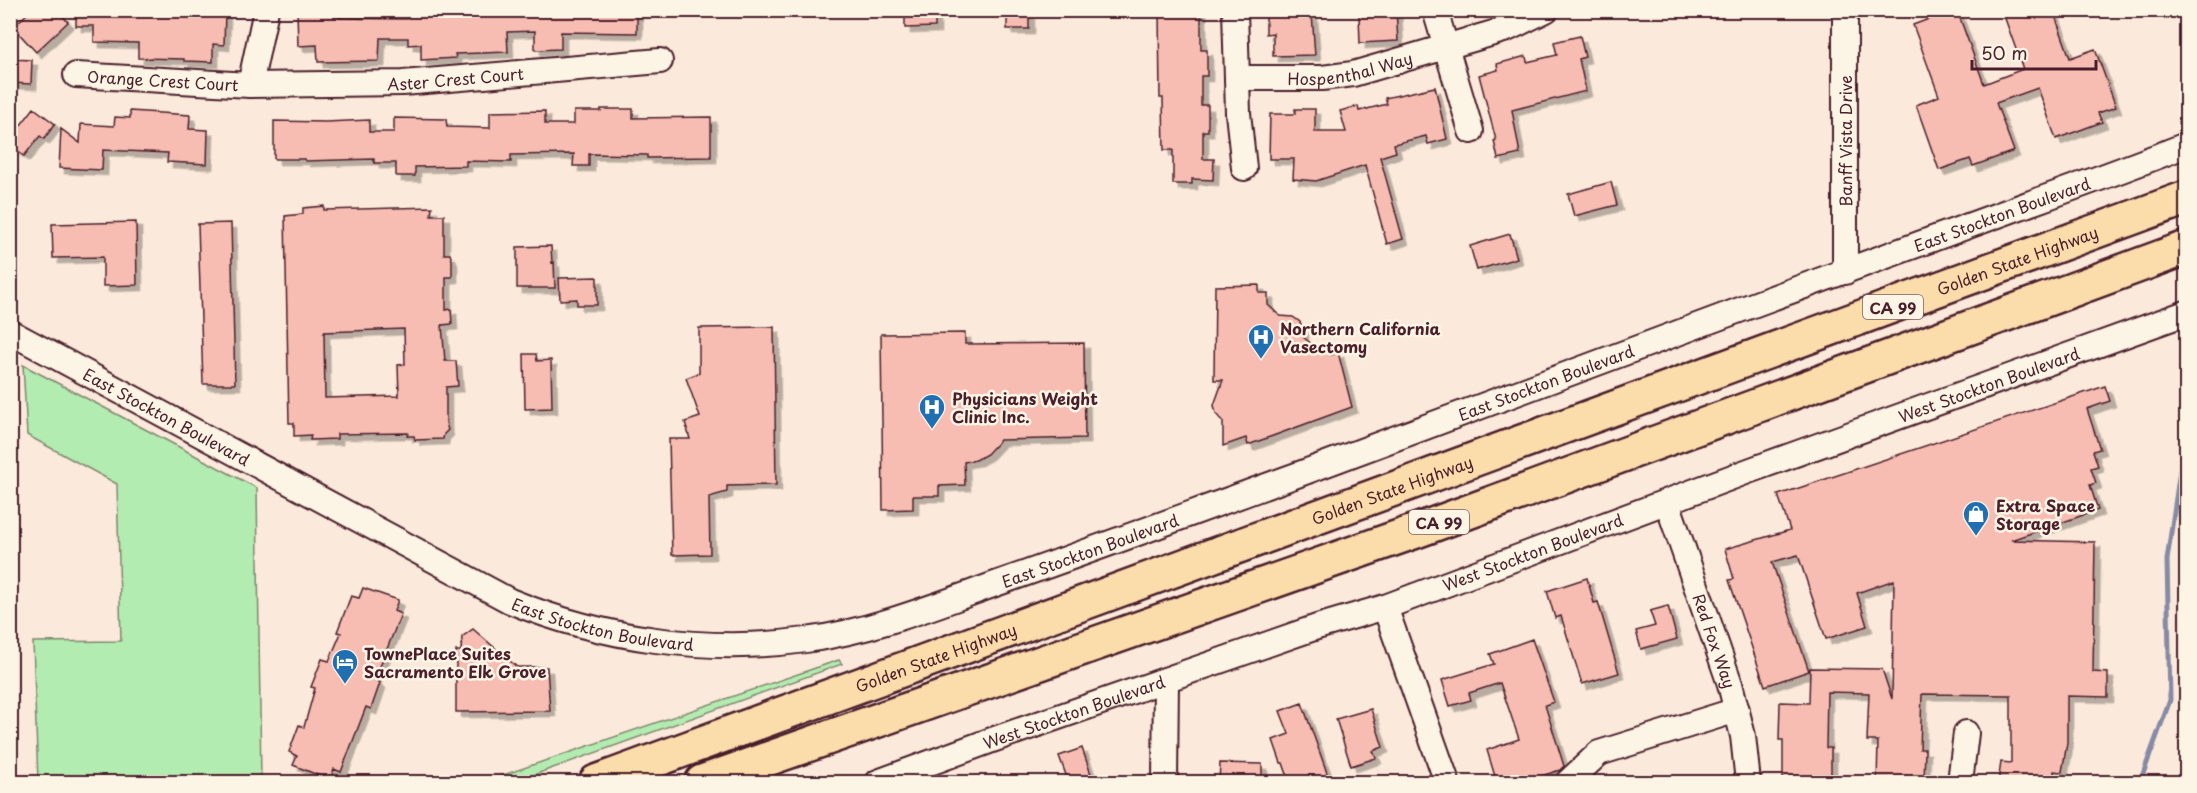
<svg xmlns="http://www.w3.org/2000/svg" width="2197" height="793" font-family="'Playpen Sans',sans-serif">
<defs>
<filter id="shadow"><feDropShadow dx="5.5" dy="5.5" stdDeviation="0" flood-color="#0004"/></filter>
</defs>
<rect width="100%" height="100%" fill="#fbeadb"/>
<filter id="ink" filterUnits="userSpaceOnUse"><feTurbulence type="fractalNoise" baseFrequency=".0167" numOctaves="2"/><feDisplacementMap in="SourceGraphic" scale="12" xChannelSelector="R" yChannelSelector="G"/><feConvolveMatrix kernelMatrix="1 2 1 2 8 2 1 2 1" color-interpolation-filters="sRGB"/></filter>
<g filter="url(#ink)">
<path fill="#b3ecb0" stroke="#7e866e" stroke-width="1.5" d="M23,365L257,488L261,782H38L33,642L121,641L117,484L27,435Z
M839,660L842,664L514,782H483Z"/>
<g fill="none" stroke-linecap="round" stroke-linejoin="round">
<path stroke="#868aa5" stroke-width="5" d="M2140,782L2170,700L2167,560L2186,429"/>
</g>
<path fill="#f7bdb2" stroke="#4a1f2b" stroke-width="1.5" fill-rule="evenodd" filter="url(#shadow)" d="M31,10H57L68,22L36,52L13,27Z
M76,10H168L225,13L224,45L213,44V62L184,61V59L138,58V43L94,42V26H76Z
M297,10L339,12V18L407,19V12L427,10H446V15L475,13V10H637V33L561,32V49L535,50V31L507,32L508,52L455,54L456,58L421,60V44L408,45V38H380L379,61L318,62L317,45L298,46Z
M912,10H935V27L905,28V14H912Z
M1007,10H1029V29H1007Z
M1159,10H1201V50H1207V76H1201V105H1208V131H1203V159H1214L1213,180L1192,179V184H1173V150H1164L1163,98H1160Z
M1266,10H1297V15L1312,14L1315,55L1273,56V33L1266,34Z
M1364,10H1396L1398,41L1360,43L1359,15H1364Z
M1953,10H1957L1984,84L2023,69L2002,10H2053L2070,58L2095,49L2116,107L2098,113L2102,122L2056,139L2038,88L1996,103L2014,151L1973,166L1970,159L1939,170L1916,105L1939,96L1913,25Z
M1580,36L1585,57L1579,59L1586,91L1512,110L1520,154L1498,159L1494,141L1496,140L1479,75L1498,70L1497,64L1526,56L1527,62L1557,55L1554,42Z
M10,59L32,60L31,84L10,83Z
M1435,87L1447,139L1428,144L1426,136L1394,144L1396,152L1380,157L1403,239L1387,244L1365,165L1316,181L1293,179L1294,159H1269L1270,114H1295V109H1315V132H1346L1340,111L1358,106L1359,111L1387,104L1385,98Z
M34,108L55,124L44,139L40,136L24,156L10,146V139Z
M601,109H633V118L711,117V157L647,158V155L589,154V166H573L574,154L511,155V162L466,161V166L415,167V176H396V163H374V159L305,161V159H274V121L326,122L369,120V132H394V118L446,119L447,127L490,128V112L545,111V124H574V111H601Z
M130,111L190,115L189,129L208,130L207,164L167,162L168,153L103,150L102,170L59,168L61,129L80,143L81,124L114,126L115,117L130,118Z
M1611,182L1617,205L1574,216L1568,194Z
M324,206V210L432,207L431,215H444V254H450L452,260V277H446V310L451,309L452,324L442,325L445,361H456L458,386L446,387V423L448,430L444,434L443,439L415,440L414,436H407L408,433L337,434V439L310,440L311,435L294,436V423H289L285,216L303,214V208ZM404,329L405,364L398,365L399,396L325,398L324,332Z
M136,222L137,285L103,286V257L53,258L52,224Z
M231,223L235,384H203L198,224Z
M1510,234L1517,258L1477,270L1470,246Z
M551,246L552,263L554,262L555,288H517V247Z
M597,277V305H577V299L560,300L559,278Z
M1259,285V293H1268V305L1280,316L1293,317L1300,322L1303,330V337L1318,349L1328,346L1331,355L1338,352L1352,407L1248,445L1246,438L1223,446V422L1216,414L1214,405L1223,380H1214L1215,286Z
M774,327L776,485L727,486V492L709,497L710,554L672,555L669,439H690L685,422L700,417L686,378L699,373V328Z
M965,333V344L1084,343L1085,438L1000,440L987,454L976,460L964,462L965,485L939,486V496H913V509L883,510L881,334Z
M524,354H536L537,361L551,360L552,408L525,409Z
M2105,386L2110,401L2087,409L2100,449L2093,451L2098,466L2091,468L2096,483L2090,485L2098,510L2011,540L2095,542L2093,672L2108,673V697L2067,696V743L2062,772L2054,771L2053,783H1998L2001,762L2011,763V695L1922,694L1920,749H1925L1924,783H1877L1878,741H1867L1869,693L1827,692L1826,748H1831V783H1783V740H1779L1780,702L1809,703L1810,668L1882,669L1892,699L1894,580L1857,593L1867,626L1826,639L1798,555L1772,562L1809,671L1765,686L1729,580L1734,579L1725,549L1790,530L1778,495Z
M1587,578L1594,603L1598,602L1619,673L1582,684L1561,616L1555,618L1547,591Z
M363,588L398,600L394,611L401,614L375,679L380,683L371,709L366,707L341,772L334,769L330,780L293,765L297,756L289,752L299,725L304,727L315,688L311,687L322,659L329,661L341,633L337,632L351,596L359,598Z
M1668,606L1677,639L1641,649L1636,631L1655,626L1650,611Z
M473,629L517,667H547L550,711L456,712V651H461L462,637Z
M1532,639L1554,702L1545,705L1564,766L1560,770L1532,779L1533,783H1497L1487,750L1519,739L1500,683L1469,693L1471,700L1450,706L1442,680L1494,664L1490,654Z
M1302,703L1325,767L1330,783H1290L1283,763H1281L1273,740L1289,734L1280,711Z
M1371,709L1383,747L1373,751L1376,758L1351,766L1336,719Z
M1082,748L1094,783H1069L1059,756Z
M1220,763L1262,764V783H1219Z"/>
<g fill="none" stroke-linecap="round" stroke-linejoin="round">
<g stroke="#4a1f2b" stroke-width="28">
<g id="minor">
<path d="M1235,10L1238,113L1244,168"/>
<path d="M1435,10L1471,131"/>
<path d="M1845,10V272"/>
<path id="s1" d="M76,75L250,85L403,83L660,61"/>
<path id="s2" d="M1237,78H1322L1353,74L1507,29L1546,10"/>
<path d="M250,85L266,10"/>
<path id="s3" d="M10,332L510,601C603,639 706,654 806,640C873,631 937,605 1001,582C1099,548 1197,511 1294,476C1450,419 1605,359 1761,302C1850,270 1939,237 2028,204C2081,185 2134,166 2186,145"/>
<path id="s4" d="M1667,502L1730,684L1743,736L1748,782"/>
<path d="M1385,607L1447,782"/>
<path id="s5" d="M878,782L992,740L1317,627L1385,607L1751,470L2186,313"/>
<path d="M1165,782L1166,680"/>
<path d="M1568,782L1599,753L1737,710"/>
<path d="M1960,782L1966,733"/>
</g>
</g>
<g stroke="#4a1f2b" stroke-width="38">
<g id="highway">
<path id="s6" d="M596,782L2186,198"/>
<path d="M702,782L1416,531L2186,248"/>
</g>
</g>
<use href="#minor" stroke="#fcf5e5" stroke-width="24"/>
<use href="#highway" stroke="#fbddab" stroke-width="33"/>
</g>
</g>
<defs>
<g id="hospital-pin" transform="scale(1.35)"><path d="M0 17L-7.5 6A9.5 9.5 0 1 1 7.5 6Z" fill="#1f6fb2" stroke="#fcf5e5"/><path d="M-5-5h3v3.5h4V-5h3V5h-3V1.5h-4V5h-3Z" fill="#fff"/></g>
<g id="shop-pin" transform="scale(1.35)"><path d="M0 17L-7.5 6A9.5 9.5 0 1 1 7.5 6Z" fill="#1f6fb2" stroke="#fcf5e5"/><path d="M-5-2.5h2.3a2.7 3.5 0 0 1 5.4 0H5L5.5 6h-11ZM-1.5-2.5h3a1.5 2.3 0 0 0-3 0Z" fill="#fff"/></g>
<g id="hotel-pin" transform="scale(1.35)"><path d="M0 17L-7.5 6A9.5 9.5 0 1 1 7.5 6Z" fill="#1f6fb2" stroke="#fcf5e5"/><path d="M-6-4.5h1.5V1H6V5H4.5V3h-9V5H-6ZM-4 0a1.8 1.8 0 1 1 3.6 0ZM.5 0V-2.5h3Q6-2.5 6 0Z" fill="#fff"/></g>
</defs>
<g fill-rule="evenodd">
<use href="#hospital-pin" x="1261" y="337"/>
<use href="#hospital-pin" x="932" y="407"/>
<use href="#shop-pin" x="1976" y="514"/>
<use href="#hotel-pin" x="345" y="662"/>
</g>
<g text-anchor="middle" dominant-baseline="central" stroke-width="5" stroke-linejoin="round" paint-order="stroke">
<g fill="#fcf5e5" stroke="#7f5f63" stroke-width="1.5">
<rect x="1863" y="295" width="60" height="24" rx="4.5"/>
<rect x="1409" y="510" width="60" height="24" rx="4.5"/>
</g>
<g font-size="15" font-weight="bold" fill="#4a1f2b">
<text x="1893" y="307">CA 99</text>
<text x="1439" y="522">CA 99</text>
</g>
<g font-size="16" fill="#4a1f2b" stroke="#fcf5e5">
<text stroke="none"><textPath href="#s2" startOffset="114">Hospenthal Way</textPath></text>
<text stroke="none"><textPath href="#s1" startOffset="380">Aster Crest Court</textPath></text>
<text stroke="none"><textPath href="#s1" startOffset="87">Orange Crest Court</textPath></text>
<text transform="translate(1845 141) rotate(-90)">Banff Vista Drive</text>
<text stroke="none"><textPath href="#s3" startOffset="2140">East Stockton Boulevard</textPath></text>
<text stroke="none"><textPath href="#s6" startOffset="1514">Golden State Highway</textPath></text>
<text stroke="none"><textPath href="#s3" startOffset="1654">East Stockton Boulevard</textPath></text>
<text stroke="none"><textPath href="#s5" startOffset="1180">West Stockton Boulevard</textPath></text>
<text stroke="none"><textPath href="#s3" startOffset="178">East Stockton Boulevard</textPath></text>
<text stroke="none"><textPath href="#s6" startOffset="848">Golden State Highway</textPath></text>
<text stroke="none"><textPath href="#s3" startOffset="1168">East Stockton Boulevard</textPath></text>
<text stroke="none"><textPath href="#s5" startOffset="694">West Stockton Boulevard</textPath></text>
<text stroke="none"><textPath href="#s3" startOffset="664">East Stockton Boulevard</textPath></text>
<text stroke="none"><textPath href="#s4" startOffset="147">Red Fox Way</textPath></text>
<text stroke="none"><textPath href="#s6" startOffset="362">Golden State Highway</textPath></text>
<text stroke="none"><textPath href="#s5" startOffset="208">West Stockton Boulevard</textPath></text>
</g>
<g font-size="16" font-weight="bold" fill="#4a1f2b" stroke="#fcf5e5" text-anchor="start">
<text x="1280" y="328">Northern California<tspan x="1280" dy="18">Vasectomy</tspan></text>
<text x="952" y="398">Physicians Weight<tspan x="952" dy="18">Clinic Inc.</tspan></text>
<text x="1996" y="505">Extra Space<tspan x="1996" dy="18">Storage</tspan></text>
<text x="364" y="653">TownePlace Suites<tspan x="364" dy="18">Sacramento Elk Grove</tspan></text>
</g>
</g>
<rect width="2197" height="793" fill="none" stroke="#fcf5e5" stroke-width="36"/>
<rect x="18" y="18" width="2161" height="757" fill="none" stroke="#4a1f2b" stroke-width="2" filter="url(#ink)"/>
<path d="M1972 60v9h124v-9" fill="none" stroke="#4a1f2b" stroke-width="3"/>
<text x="1981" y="60" font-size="18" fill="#4a1f2b" stroke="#fcf5e5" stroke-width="4.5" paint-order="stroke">50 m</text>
</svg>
